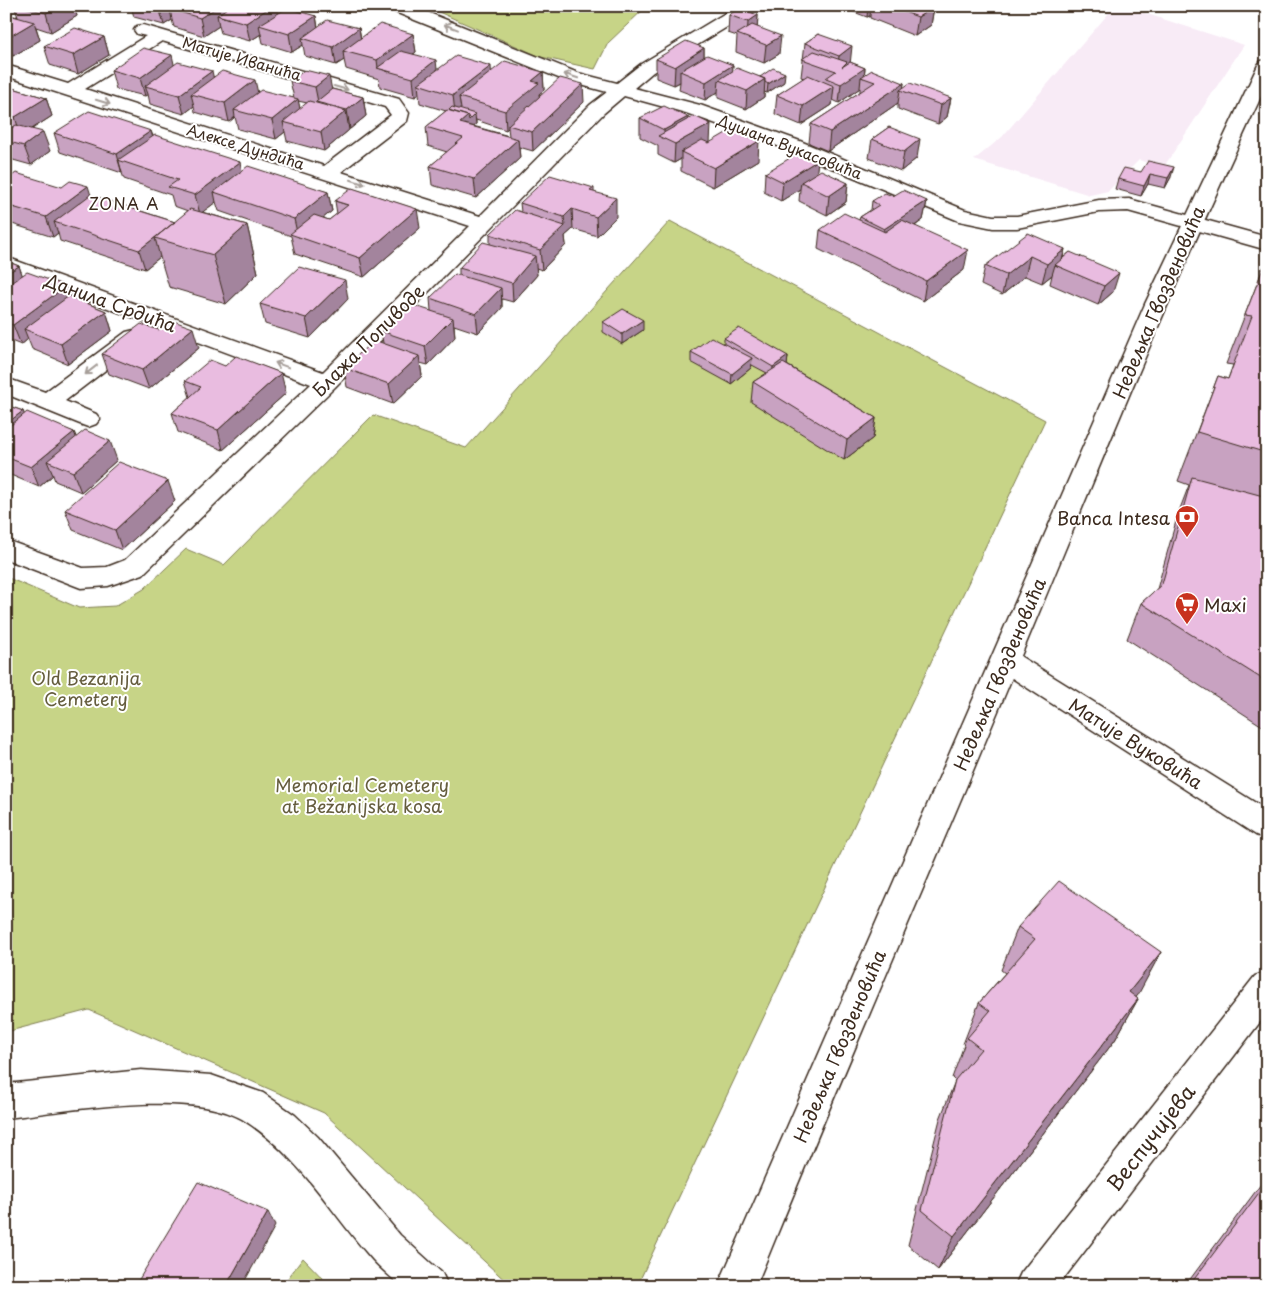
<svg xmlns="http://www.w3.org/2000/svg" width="1273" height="1292" font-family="'Playpen Sans',sans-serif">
<rect width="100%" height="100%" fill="#fff"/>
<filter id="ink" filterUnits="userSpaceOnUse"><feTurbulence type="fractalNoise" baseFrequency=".02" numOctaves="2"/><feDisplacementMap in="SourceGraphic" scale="10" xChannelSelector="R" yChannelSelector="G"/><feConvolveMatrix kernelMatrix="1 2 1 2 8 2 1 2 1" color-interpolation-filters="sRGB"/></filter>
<g filter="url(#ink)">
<path fill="#f8ebf6" d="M1115,6H1122L1244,45L1163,168L1139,160L1108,191L1090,195L974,160L1002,137Z"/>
<path fill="#c7d487" stroke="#817f52" d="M425,6H647L608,43L595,69L541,57Z
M670,221L1045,420L637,1286H511L324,1113L89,1010L6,1032V577L79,608L115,606L144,589L186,549L224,565L373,415L466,448Z
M303,1258L330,1286H282Z"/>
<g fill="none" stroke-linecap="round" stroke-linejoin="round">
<g stroke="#3b2a1e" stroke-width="3">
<path id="minor" d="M9,6H29L12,19L6,20V8Z
M388,6H412L578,73L617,83L641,64L737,6H757L755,10L653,72L634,88L700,105L800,141L965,210L993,216H1017L1099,200L1129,199L1267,237V250L1128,211L1099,212L1017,228H993L959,221L786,149L686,113L624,96L604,113L335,387L143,574L108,586L81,588L6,559V540L83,568L107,567L125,560L311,384L6,270V257L323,372L470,226L6,76V65L68,84L146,36L137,34L134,30L137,26L143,25L399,99L409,113L407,121L341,172L480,216L590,105L607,92L566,81L390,10ZM162,41L385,107L391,115L324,166L85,89Z
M134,330L142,332L145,337L142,342L65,401L96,414L100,419L96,424L88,427L80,424L6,394V378L45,392L126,332Z
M1005,649L1015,653L1267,810V839L1256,835L995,667L991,660L995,653Z
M1267,972V1013L1058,1286H1015L1021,1273L1255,976Z
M141,1070L211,1075L263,1093L295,1115L318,1137L400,1235L442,1273L448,1286H401C391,1277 381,1269 373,1260C344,1228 321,1191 291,1160C277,1145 260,1130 242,1119C190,1089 66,1111 6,1118V1084Z"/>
</g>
<g stroke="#3b2a1e" stroke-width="3">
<path id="secondary" d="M1267,60V84C1169,290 1086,501 998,711C918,903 834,1093 756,1286H718L1145,304L1258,65L1261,61Z"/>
</g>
<use href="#minor" fill="#fff" fill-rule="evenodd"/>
<use href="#secondary" fill="#fff" fill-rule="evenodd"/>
</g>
<path fill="#c8a2c1" stroke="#3b2a1e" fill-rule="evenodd" d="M14,6H74L77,16L51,32L36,27L40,40L13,56L6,55V14L18,17Z
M77,6H93L87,9Z
M131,6H227V8L316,16L318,27L359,28L361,38L413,34L416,52L413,54L437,69L491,72H543L544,90L539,94L540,96L584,102L533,151L519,147L520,158L476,198L432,185L430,166L447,152L428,146L426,127L446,111L420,103L419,94L415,97L380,87L379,79L346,69L344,60L336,65L305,56L303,45L292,52L263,43L261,34L250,41L221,33L219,26L204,36L174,27L172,20L164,25L134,17ZM476,120L506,130L508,128L509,136L473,126L476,124Z
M838,6H931L934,7L931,25L915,36L870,18V16L867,17Z
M729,15H758L757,27L779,54L764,63L736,52L737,36L728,33Z
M818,34L850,62L865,68L864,75L904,83L903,88L951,98L947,117L938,124L898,109V103L828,151L809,143L811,124L860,92V88L839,103L833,100L832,105L801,125L775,114L777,95L804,78L801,77L805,43Z
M104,37L109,55L78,74L50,65L44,46Z
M704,48V57L733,65L732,71L784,82L767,93L764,92V97L746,109L718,98V92L705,100L679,90L680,82L674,85L656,78V59Z
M174,65L214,77L258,92L294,98L290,81L332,89L363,97L366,116L350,129H349V130L324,151L287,141L285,132L276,139L238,129L235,117L229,122L195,112L194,106L184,114L150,104L148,94L145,96L116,89L111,70ZM298,101L307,103L300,109Z
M6,86L46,98L52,116L32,129L50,151L31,165L6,158Z
M688,117V120L710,143L758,160L713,187L681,171V159L674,163L658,155V146L640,137V118Z
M889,127L917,158L901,171L869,158L872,139Z
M151,131L153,136L242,171L328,192L332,211L323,218L329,220L337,214L335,201L420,228L364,277L295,254L291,236L219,211L216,202L202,212L247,225L258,273L226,304L169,287L160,257L145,269L60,241L58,233L53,237L6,222V180L91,195L175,222L188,211L174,206L171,195L124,179L122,173L60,152L54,133Z
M818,160L816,172L848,183L846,202L827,215L799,201L800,189L781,201L764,192L765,173Z
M1141,172L1171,177L1165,188L1148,184L1141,196L1115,189L1118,179Z
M594,188V192L616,217L597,236L573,229L565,236L566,245L542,270L536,268L537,275L513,302L502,299V308L478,333L454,325L455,337L428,365L420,363L422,376L393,404L347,387L344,368L383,343L381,331L431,311L430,298L459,275V268L490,244V234L521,212L520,203Z
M893,196L927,201L923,220L915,226L964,270L923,301L818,249L820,230L859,220L860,217L871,210L872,201Z
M1065,249L1063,258L1070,252L1113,292L1098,305L1050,284L1052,275L1042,283L1025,276L1002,295L981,285L985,266Z
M1267,258V729L1127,639L1141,603L1157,589L1178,514L1189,485L1178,481L1218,376L1228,379L1233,365L1226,364Z
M6,261L19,266L22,275L66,286L70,296L106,311L112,331L68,364L32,349L28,339L21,345L6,339Z
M348,299L310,338L265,324L260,304Z
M603,322L643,330L622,344L603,332Z
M724,338L788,356L787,365L876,418L873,438L844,460L751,402L753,382L767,373L752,365L751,368L731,384L691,362V352L724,343Z
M199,348L149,389L109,374L102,354Z
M225,366L286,393L223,450L178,432L172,413L190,397L185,381Z
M6,405L23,411L24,415L74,432L76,437L117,460L81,492L55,481L53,475L39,487L6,473Z
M175,501L122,550L73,530L65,510Z
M1018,927L1161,952L1136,997L1138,999L1115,1040L938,1270L908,1245L940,1119L955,1081L952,1078L964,1045L963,1044L979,1003L1005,973L1001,970Z
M1267,1176V1286H1185Z"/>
<path fill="#a3849d" stroke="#3b2a1e" d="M57,6H74L77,16L51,32L46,13Z
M87,6H93L87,9Z
M161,6H190L170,9L172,20L164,25L159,7Z
M219,6H227L229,19L217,15L219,26L204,36L200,18Z
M272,6H277L280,22L259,25L261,34L250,41L246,23Z
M868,6H871L870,16L867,17Z
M934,7L931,25L915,36L918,17Z
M758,15L757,33L747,38L748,22Z
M316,16L319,35L302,38L303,45L292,52L289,34Z
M34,22L40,40L13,56L7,38Z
M359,28L362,47L343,51L344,60L336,65L333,47Z
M413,34L416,52L389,72L378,68L377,60Z
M781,36L779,54L764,63L766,45Z
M104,37L109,55L78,74L73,55Z
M852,46L850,65L865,68L864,78L861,77L860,88L839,103L841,84L837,74L839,56Z
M704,48V67L680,71V82L674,85L675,67Z
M172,55L176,73L145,86L148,94L145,96L140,78Z
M436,60L438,79L418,84L419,94L415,97L413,78Z
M733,65L732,83L719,80L718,92L705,100L706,82Z
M491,66L492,84L459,97L461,109L455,113L453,95Z
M212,71L216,89L191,94L194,106L184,114L179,95Z
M543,72L544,90L539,94L540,101L508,125V128L506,130L505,111L532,81Z
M785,73L784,82L767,93L768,84Z
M329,76L333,95L318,102L315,87Z
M765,79L764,97L746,109L747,91Z
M255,80L259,98L234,110L235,117L229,122L225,103Z
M904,83L903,91L900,90L898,103L828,151L830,132Z
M583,84L584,102L533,151L532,132Z
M834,86L832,105L801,125L803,106Z
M363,97L366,116L350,129L347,110Z
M46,98L52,116L21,136L15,117Z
M951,98L947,117L938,124L941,105Z
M298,99L302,118L283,122L285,132L276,139L272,120Z
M346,111L349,130L324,151L321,132Z
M475,114L476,124L470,129L460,123L468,116Z
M688,117L687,136L664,139V130Z
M711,124L710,143L681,152V159L674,163L675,144Z
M151,131L156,149L118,160L122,173L117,154Z
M43,132L50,151L31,165L24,146Z
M518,139L520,158L476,198L474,179Z
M920,139L917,158L901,171L904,152Z
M759,141L758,160L713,187L714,168Z
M818,160L816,179L801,182L800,189L781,201L783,182Z
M240,162L244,181L214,192L216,202L200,214L195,195Z
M1174,167L1171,177L1165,188L1168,178Z
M1150,174L1148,184L1141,196L1144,186Z
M848,183L846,202L827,215L829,196Z
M88,186L94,205L54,222L58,233L53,237L46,217Z
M328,192L332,211L299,237H298L294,219Z
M616,198V217L597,236L596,217Z
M927,201L923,220L881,249L884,229Z
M417,209L420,228L364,277L360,258Z
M572,209L573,229L565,236L566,245L542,270L540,250L565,226L564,217Z
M175,222L155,238L160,257L145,269L139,250Z
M247,225L258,273L226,304L213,255Z
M1065,249L1060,267L1055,265L1052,275L1042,283L1047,264Z
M968,250L964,270L923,301L926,281Z
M535,256L537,275L513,302L512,283Z
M1030,256L1025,276L1002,295L1006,275Z
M19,266L26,285L6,299V274Z
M1119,273L1113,292L1098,305L1104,286Z
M345,280L348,299L310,338L306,318Z
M66,286L73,306L24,329L28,339L21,345L13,325Z
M501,288L502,308L478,333L476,314Z
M106,311L112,331L68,364L61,344Z
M453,318L455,337L428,365L425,346Z
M643,320V330L622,344V334Z
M193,328L199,348L149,389L142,370Z
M419,356L422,376L393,404L389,384Z
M788,356L787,366L772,377L773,367Z
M752,358L751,368L731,384L732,374Z
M281,373L286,393L223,450L218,430Z
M23,411L31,431L6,451V424Z
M876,418L873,438L844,460L847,440Z
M74,432L82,451L47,461L53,475L39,487L31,467Z
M110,441L117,460L81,492L73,472Z
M168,481L175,501L122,550L115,530Z
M1161,952L1138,995L1106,1033L1129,992Z
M1138,999L1115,1040L938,1270L954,1236Z
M268,1212L275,1226L242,1286H226Z"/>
<path fill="#e9bce0" stroke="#3b2a1e" d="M20,6H57L46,13Z
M175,6H219L200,18L170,9Z
M230,6H272L246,23L217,15Z
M888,6H931L934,7L918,17Z
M287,8L316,16L289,34L259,25Z
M739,8L758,15L748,22L729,15Z
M6,14L34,22L7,38Z
M327,20L359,28L333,47L302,38Z
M380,24L413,34L377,60L343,51Z
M752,25L781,36L766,45L737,34Z
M75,28L104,37L73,55L44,46Z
M818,34L852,46L839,56L805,43Z
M686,41L704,48L675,67L656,59Z
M143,48L172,55L140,78L111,70Z
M401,51L436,60L413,78L377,68Z
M814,51L847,62L842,67L850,62L865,68L841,84L826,78L836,71L802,59Z
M707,55L733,65L706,82L680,71Z
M456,56L491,66L453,95L418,84Z
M505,61L543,72L532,81L539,83L505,111L459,97Z
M178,62L212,71L179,95L145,86Z
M737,68L765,79L747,91L719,80Z
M773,68L785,73L768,84L765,82V79L760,77Z
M305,70L329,76L315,87L290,81Z
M872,70L904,83L830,132L811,124L875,82L861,77Z
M222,71L255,80L225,103L191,94Z
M808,75L834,86L803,106L777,95Z
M560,78L583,84L532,132L508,125Z
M910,83L951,98L941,105L900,90Z
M6,86L46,98L15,117L6,115Z
M332,89L363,97L347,110L316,102Z
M261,90L298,99L272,120L234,110Z
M309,101L346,111L321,132L283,122Z
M664,106L688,117L664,130L640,118Z
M452,107L475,114L469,120L468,116L449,110Z
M447,110L468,116L460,123L518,139L474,179L430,166L463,138L426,127Z
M89,111L151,131L117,154L54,133Z
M694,116L711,124L675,144L658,136Z
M16,125L43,132L24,146L6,141V132Z
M889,127L920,139L904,152L872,139Z
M733,129L759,141L714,168L681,152L702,140L709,143Z
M155,135L240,162L195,195L168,187L178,180L118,160Z
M800,152L818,160L783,182L765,173Z
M1148,161L1174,167L1168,178L1150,174L1144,186L1118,179L1124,168L1141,172Z
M248,166L328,192L294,219L214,192Z
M821,170L848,183L829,196L801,182Z
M16,173L62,187L70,181L88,186L46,217L6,205V180Z
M550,175L594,188L590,191L616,198L596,217L572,209L564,217L520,203Z
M352,188L417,209L360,258L290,234L314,215L329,220L348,205L335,201Z
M903,190L927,201L884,229L860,217L879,205L872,201L885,193L893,196Z
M90,195L175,222L139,250L54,222Z
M190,209L247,225L213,255L155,238Z
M515,210L565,226L540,250L490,234Z
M844,213L885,232L902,220L968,250L926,281L820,230Z
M1028,233L1065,249L1047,264L1030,256L1006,275L985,266Z
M483,242L535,256L512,283L459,268Z
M1070,252L1119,273L1104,286L1055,265Z
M1267,258V453L1197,432L1218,376L1228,379L1252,316L1245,315Z
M6,261L19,266L6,274Z
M299,267L345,280L306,318L260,304Z
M27,272L66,286L13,325L6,322V286Z
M455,274L501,288L476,314L430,298Z
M69,296L106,311L61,344L24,329Z
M409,304L453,318L425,346L381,331Z
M623,309L643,320L622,334L603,322Z
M171,320L193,328L142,370L102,354L141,324L159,330Z
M739,328L788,356L773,367L724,338Z
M711,337L752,358L732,374L691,352Z
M374,340L419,356L389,384L344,368Z
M236,356L281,373L218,430L172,413L201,387L185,381L210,360L225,366Z
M783,363L876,418L847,440L753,382Z
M6,405L23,411L6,424Z
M27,412L74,432L31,467L6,457V429Z
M85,430L110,441L73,472L47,461Z
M119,462L168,481L115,530L65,510Z
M1192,477L1267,497V682L1141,603L1162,584Z
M1059,881L1161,952L1129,992L1138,999L954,1236L922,1210L955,1080L981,1049L967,1038L990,1011L979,1003L1035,939L1018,927Z
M198,1182L268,1212L226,1286H135Z
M1267,1182V1286H1189Z"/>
<defs><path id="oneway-shaft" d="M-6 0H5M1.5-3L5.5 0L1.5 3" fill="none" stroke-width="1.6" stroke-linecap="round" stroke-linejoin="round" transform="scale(1.25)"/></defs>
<g stroke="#a79f9a">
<use href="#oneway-shaft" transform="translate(451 27) rotate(-159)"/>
<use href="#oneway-shaft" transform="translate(571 76) rotate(-162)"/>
<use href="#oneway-shaft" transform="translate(341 88) rotate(16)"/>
<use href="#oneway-shaft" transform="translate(103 102) rotate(17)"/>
<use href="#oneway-shaft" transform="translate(358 182) rotate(18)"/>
<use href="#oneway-shaft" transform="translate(282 365) rotate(-160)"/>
<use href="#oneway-shaft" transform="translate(91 370) rotate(142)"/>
</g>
</g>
<defs>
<g id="bank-pin" transform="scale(1.25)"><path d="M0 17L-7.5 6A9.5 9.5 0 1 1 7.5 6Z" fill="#c8321e" stroke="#fff"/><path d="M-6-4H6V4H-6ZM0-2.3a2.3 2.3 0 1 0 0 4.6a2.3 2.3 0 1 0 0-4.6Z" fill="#fff"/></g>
<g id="supermarket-pin" transform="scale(1.25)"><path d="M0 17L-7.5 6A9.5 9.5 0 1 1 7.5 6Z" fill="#c8321e" stroke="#fff"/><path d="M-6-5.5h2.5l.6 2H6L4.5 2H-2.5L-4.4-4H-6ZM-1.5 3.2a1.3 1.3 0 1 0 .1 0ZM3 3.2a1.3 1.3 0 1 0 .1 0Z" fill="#fff"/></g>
</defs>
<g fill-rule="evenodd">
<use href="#bank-pin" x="1187" y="517"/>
<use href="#supermarket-pin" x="1187" y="604"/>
</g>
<g text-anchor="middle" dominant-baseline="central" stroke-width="4" stroke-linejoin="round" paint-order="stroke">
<g font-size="15" fill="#3b2a1e" stroke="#fff">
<text transform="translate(242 58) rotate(16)">Матије Иванића</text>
<text transform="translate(246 146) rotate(17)">Алексе Дундића</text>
<text transform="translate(790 146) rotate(21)">Душана Вукасовића</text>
</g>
<g font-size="16" letter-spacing="1" fill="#3b2a1e" stroke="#fff">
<text x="124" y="203">ZONA A</text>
</g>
<g font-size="18" fill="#3b2a1e" stroke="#fff">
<text transform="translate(111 302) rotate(20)">Данила Срдића</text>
<text transform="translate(1158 302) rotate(-67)">Недељка Гвозденовића</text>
<text transform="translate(368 340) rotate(-45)">Блажа Попиводе</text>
<text transform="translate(999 674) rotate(-67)">Недељка Гвозденовића</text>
<text transform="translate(1136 743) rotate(32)">Матије Вуковића</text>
<text transform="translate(839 1046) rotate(-67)">Недељка Гвозденовића</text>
</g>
<g font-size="18" fill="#3b2a1e" stroke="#fff" text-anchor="end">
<text x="1170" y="517">Banca Intesa</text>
<text x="1204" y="604" text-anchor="start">Maxi</text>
</g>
<g font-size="18" fill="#655d3e" stroke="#fff">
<text x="86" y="677">Old Bezanija<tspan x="86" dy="21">Cemetery</tspan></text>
<text x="362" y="784">Memorial Cemetery<tspan x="362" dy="21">at Bežanijska kosa</tspan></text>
</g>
<g font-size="21" fill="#3b2a1e" stroke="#fff">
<text transform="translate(1150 1137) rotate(-52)">Веспучијева</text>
</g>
</g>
<rect width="1273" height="1292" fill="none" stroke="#fff" stroke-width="25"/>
<rect x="12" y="12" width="1248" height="1267" fill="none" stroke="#3b2a1e" stroke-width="2" filter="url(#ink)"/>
</svg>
